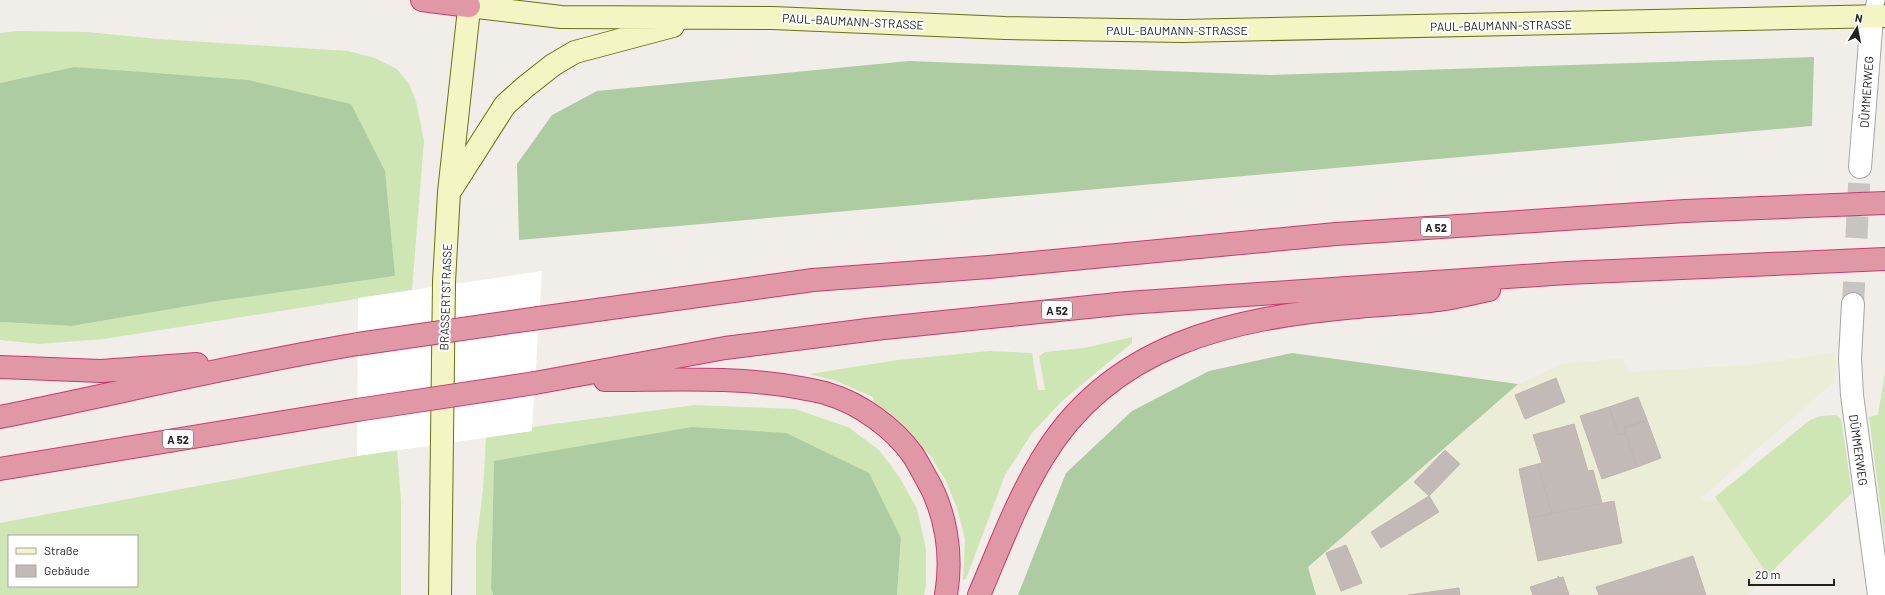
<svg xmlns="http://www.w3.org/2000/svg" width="1885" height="595" font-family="Barlow,sans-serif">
<rect width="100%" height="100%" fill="#f1eee9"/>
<path fill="#ecedd6" d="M1836,352L1835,381L1701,498L1705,502L1717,499L1768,575L1747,595H1316L1308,567L1518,384L1562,364L1622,358L1629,372L1759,364Z"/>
<path fill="#cde6b4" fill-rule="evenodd" d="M19,31L87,32L158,39L348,51L375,58L397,69L409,84L416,101L424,141L412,290L104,339L39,344L0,340V322L72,326L218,301L395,276L134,73L74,67L0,83V33Z
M1132,337V343L1063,400L1032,433L1005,475L966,579L963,580L965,539L957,508L947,483L930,455L874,403L873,397L836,381L809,374L898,360L989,351L1032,353L1038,390H1045L1039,356L1045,352L1084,348Z
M1885,372V541L1869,417L1878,415Z
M695,405L795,409L848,427L879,450L900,478L917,509L926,549V584L924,595H897L901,538L494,461L491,589L493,595H476V546L483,490L486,437L532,431V427Z
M1821,416L1836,415L1841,419L1852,493L1768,575L1715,497L1810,420Z
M397,450L401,500V595H0V523L357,456ZM9,536H137V586H9Z"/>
<path fill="#aecca1" d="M1814,57L1812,126L519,240L517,164L552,115L597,91L909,61L1270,75Z
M74,67L248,80L351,104L385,171L395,276L218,301L72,326L0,322V83Z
M1292,353L1518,384L1308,567L1316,595H1018L1066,473L1132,411L1209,371Z
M692,427L786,433L869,473L901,538L897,595H493L491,589L494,461Z"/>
<path fill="#fff" d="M542,271L532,431L357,456L358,298Z"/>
<path fill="#c1bab6" stroke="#c1b6ac" d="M1556,378L1565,402L1525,419L1515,395Z
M1638,397L1647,420L1624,428L1625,433L1619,435L1609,407Z
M1609,407L1619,435L1625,433L1637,467L1602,479L1580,416Z
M1647,420L1661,458L1637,467L1624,428Z
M1574,424L1588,471L1593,470L1602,503L1552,514L1538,464L1542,463L1533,435Z
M1445,450L1460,464L1429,496L1414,482Z
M1538,464L1552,514L1529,518L1519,469Z
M1429,496L1439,512L1381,548L1371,532Z
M1614,501L1622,543L1538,561L1529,518Z
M1346,545L1362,583L1341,591L1326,553Z
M1693,556L1706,595H1599L1596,587Z
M1558,576L1559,578L1563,577L1569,595H1533L1530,587L1558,578Z
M1459,588L1460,595H1408Z"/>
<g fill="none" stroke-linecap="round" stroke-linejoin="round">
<path stroke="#c7c5c1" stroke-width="22" stroke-dasharray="22 11" stroke-linecap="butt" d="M1853,304L1860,167"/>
<g stroke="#a5a5a5" stroke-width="19">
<path id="lane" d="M1872,17L1876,0"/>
</g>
<g stroke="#a5a5a5" stroke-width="24">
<path id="street" d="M1860,167L1872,17
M1853,304L1850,358L1852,395L1879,595"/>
</g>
<g stroke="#68720f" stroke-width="24">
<path id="secondary" d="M469,6L561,17L773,18L1005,28L1182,31L1885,16
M452,188L505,105L525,87L553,65L575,52L673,26
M440,595L444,282L449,192L470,0"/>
</g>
<g stroke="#cd386c" stroke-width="24">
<path id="highway" d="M422,0L469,6
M539,318L813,280L989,267L1336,234L1685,211L1885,203
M0,367L101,371L197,364
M605,380C670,380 737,376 801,388C810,390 820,391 828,394C859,403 894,428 913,455C917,461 921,469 925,476C946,511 953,554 946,595
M535,383L725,348L875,329L1127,303L1567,273L1885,259
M0,417C119,393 238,364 358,344
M0,469L357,410
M979,595C999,549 1016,502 1042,459C1111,343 1233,318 1357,307C1384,304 1412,304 1438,300C1455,298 1473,293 1489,290"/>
</g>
<use href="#lane" stroke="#fff" stroke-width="17"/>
<use href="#street" stroke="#fff" stroke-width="22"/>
<use href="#secondary" stroke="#f3f5c3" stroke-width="22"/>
<use href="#highway" stroke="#e198a6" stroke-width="22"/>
<g stroke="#cd386c" stroke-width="24" stroke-linecap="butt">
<path id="highway-bridge" d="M358,344L539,318
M357,410L535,383"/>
</g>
<use href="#highway-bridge" stroke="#e198a6" stroke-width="22"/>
</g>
<g text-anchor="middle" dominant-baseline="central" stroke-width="4" stroke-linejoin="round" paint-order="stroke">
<g fill="#fff" stroke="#646464" stroke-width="1">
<rect x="1421" y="218" width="30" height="18" rx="3"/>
<rect x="1042" y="301" width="30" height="18" rx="3"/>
<rect x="163" y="430" width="30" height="18" rx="3"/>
</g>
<g font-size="11" font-weight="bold" fill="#212121">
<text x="1436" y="227">A 52</text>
<text x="1057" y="310">A 52</text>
<text x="178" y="439">A 52</text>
</g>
<g font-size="12" fill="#212121" stroke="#fff">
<text transform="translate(853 21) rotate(3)">PAUL-BAUMANN-STRASSE</text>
<text transform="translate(1501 25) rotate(-1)">PAUL-BAUMANN-STRASSE</text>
<text x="1177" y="30">PAUL-BAUMANN-STRASSE</text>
<text transform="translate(1866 92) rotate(-86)">DÜMMERWEG</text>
<text transform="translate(445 297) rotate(-88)">BRASSERTSTRASSE</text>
<text transform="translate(1859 450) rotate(82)">DÜMMERWEG</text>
</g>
</g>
<rect x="8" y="535" width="130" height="52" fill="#ffffff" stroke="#a6a6a6"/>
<rect x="16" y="548" width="20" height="6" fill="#f3f5c3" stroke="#a6a6a6"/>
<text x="44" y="555" font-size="12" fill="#212121">Straße</text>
<rect x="16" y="565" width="20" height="12" fill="#c1bab6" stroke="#a6a6a6"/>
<text x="44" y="575" font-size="12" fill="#212121">Gebäude</text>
<g transform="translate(1857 28) rotate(10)" stroke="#ffffff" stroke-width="3" paint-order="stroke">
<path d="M0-3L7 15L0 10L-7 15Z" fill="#212121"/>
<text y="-6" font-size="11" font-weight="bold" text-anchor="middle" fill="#212121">N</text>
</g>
<path d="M1749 579v6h85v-6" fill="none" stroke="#212121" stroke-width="2"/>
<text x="1755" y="579" font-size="12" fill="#212121" stroke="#ffffff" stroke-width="3" paint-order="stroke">20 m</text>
</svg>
